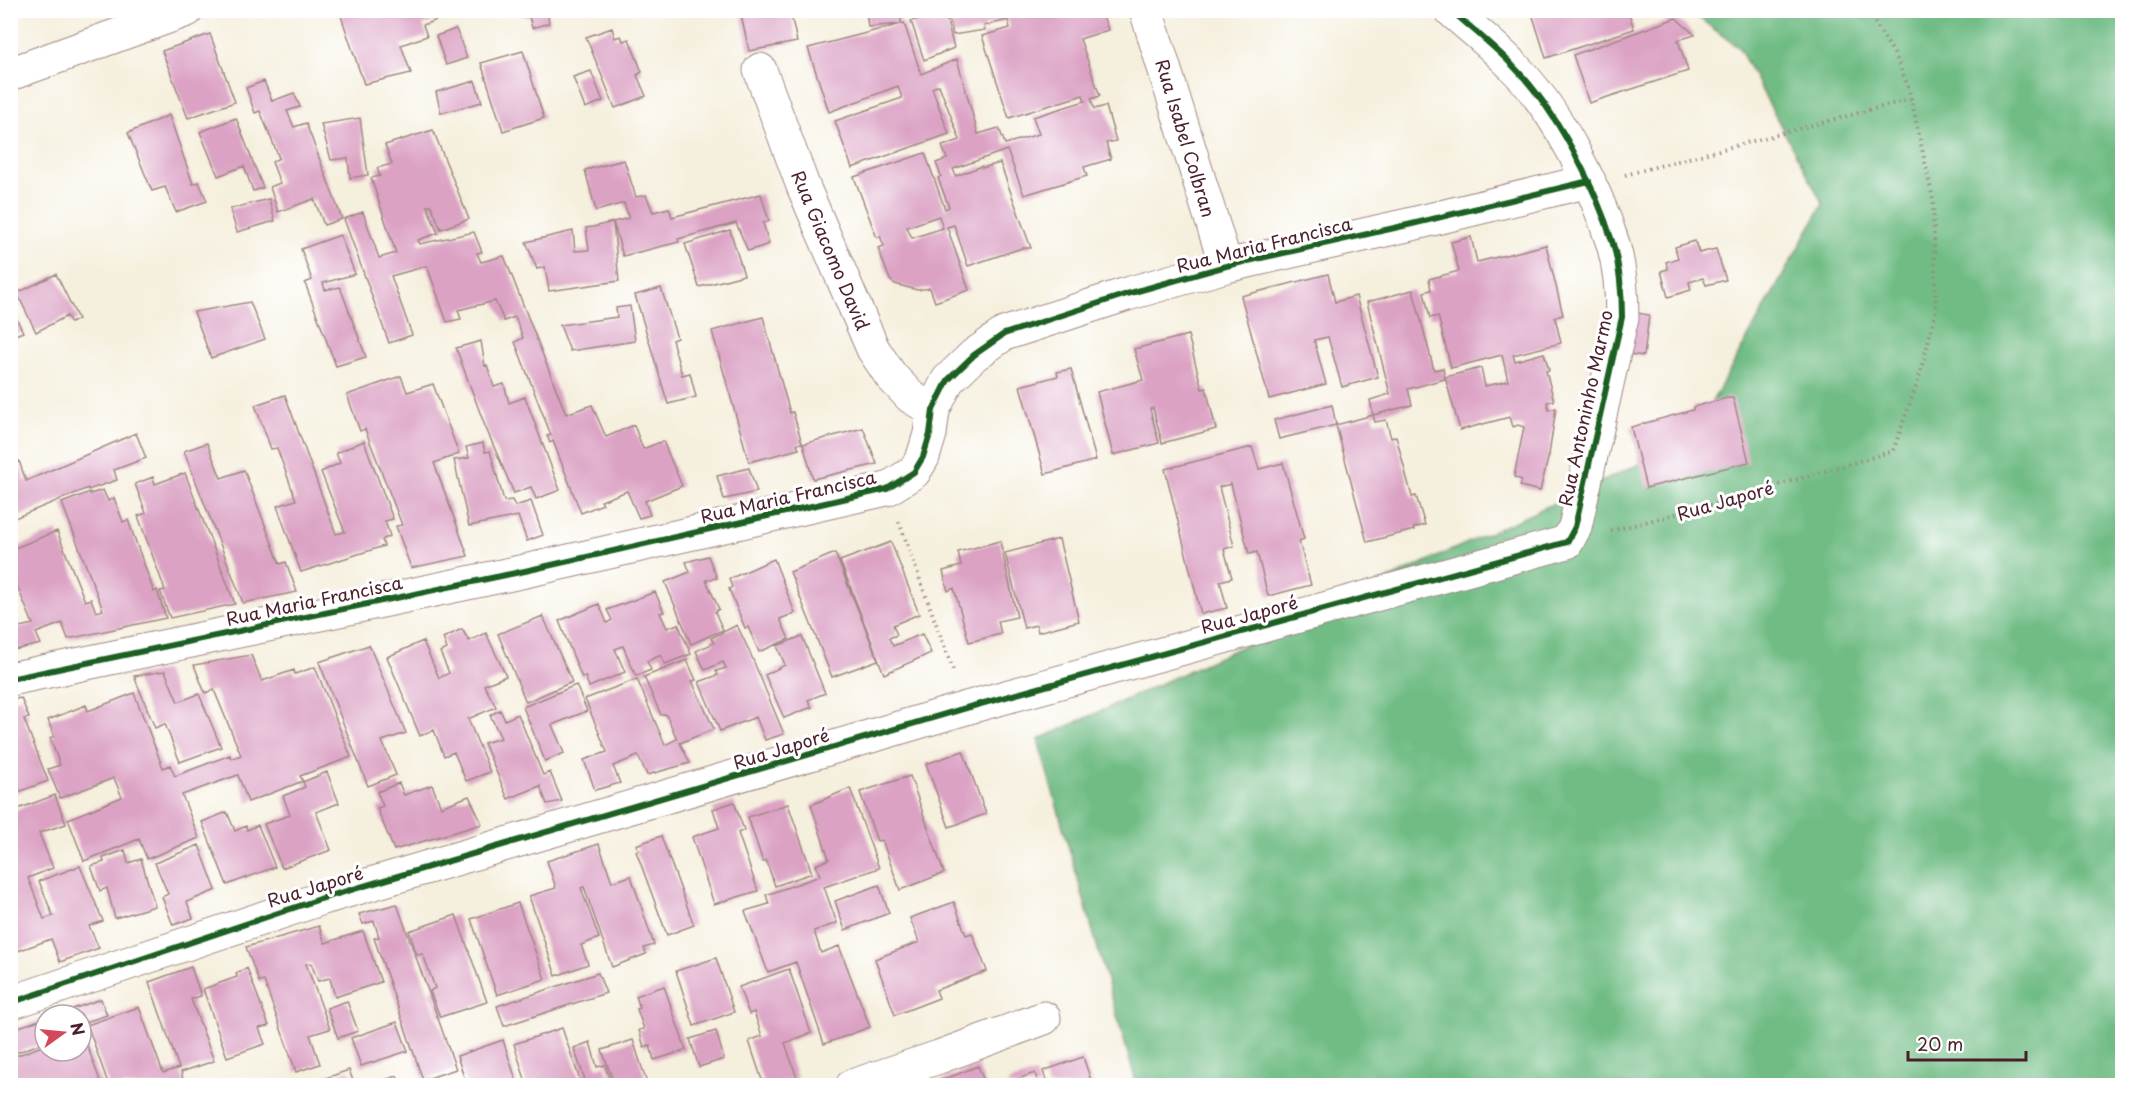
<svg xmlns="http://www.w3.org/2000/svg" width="2133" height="1096" font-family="'Playpen Sans',sans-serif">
<rect width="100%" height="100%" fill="#fff"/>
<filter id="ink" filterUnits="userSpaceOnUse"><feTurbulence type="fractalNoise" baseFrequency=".0167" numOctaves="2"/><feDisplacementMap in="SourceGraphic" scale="12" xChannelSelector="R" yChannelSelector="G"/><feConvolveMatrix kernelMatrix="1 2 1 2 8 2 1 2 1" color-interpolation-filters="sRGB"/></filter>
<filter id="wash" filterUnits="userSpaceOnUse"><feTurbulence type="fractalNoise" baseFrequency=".008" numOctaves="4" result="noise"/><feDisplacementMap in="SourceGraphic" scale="24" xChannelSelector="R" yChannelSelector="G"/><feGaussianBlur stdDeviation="1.35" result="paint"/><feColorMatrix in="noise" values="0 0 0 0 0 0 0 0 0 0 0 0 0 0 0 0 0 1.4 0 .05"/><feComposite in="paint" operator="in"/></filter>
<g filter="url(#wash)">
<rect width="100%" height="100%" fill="#f5efdd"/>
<path fill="#70bc84" stroke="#5d6e58" stroke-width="1.5" d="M1690,11H2122V1085H1137L1038,740L1690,441L1823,204L1739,48Z"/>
<g id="blocks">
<path fill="#dba2c4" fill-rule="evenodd" d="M339,10H439L442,18L423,25L427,36L401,45L411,73L364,84Z
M523,10H547L549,23L532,28L529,16L525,17Z
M740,10H790L797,42L749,51Z
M866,10H913V16L901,17V24L904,23L921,74L957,59L978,134L999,128L1005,144L1039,134L1033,117L1085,101L1083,95L1009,118L982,36L1010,28L1008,20L984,26L985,30L953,35L947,10H1067L1068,12L1101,10L1108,30L1080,39L1100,96L1091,99L1094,109L1106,106L1116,141L1106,143L1111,159L1084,167L1087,176L1024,195L1007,150L953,169L956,176L982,166V168L1000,163L1031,248H1022L968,266L954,225L947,227L969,290L935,302L930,288L917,290L895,284L890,280L878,248L884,246L880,236L877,238L854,177L925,153L945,209L949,207L938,178L941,176L936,163L947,159L942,146L960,140L939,85L932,88L949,134L852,168L835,121L902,98L898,86L829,112L808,48L901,24L868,27ZM939,216L943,228L912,238L907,227Z
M938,10H944L954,48L924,60L911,21L938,14Z
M1531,10H1628L1634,29L1546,58Z
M1676,18L1695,35L1678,40L1688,71L1589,103L1573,55Z
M612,28L615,38L621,36L623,41L629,39L642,72L637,75L646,96L615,108L586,37Z
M456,29L467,58L446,65L436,36Z
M210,34L235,102L188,118L162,51Z
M523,51L544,118L503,131L481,63Z
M591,71L603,101L585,108L573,77Z
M264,81L272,101L294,93L300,107L287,111L294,127L306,123L342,219L324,225L314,199L278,212L270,187L280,183L272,162L279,158L260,111L255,113L246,88Z
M475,81L482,102L441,113L436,92Z
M169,115L193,184L199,182L207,201L176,212L165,187L152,191L128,133Z
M236,118L263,188L253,191L244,166L218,176L200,132Z
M360,118L368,175L350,178L348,158L331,160L321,124Z
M433,130L469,219L441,229L431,205L427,206L438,233L418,240L420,244L474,232L482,252L477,253L481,262L504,256L566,414L592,405L606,437L634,425L643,449L663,441L682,486L645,501L650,515L639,518L627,491L601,501L603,504L581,513L553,441L550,443L547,436L551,435L515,342L523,338L515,317L504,321L495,301L458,310L461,319L447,322L427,266L391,276L412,335L389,343L344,219L363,212L379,258L396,253L371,178L380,176L377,168L392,164L385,145Z
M624,160L636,197L646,195L653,212L669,208L672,217L761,194L769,221L763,223L769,244L748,251L736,223L678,239L679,242L623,256L613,222L619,281L549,291L545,267L537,269L526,242L573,231L575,251L589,250L586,228L593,227L629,218L624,203L596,211L585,170Z
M269,199L275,221L237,232L230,209Z
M730,230L744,275L699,287L685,244Z
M340,235L355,274L323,283L325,290L340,287L366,357L336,366L305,283L312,280L301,249Z
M1471,237L1477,262L1546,245L1563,315L1555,317L1561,343L1513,355L1515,361L1544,353L1549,370L1546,371L1554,401L1547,402L1549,410L1556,408L1549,455L1540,491L1520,486L1522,480L1514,477L1524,427L1518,425L1513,427L1510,417L1460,430L1450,395L1445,377L1481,368L1485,386L1508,381L1502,355L1451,368L1438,316L1430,318L1424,292L1431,290L1429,279L1459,271L1451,242Z
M1695,241L1699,253L1716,249L1726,280L1706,285L1703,278L1689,282L1691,290L1668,297L1661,271L1668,269L1666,262L1678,258L1675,247Z
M56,274L78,319L71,323L67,316L36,332L17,293Z
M1328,274L1335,302L1356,296L1378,377L1342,387L1328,337L1314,340L1326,384L1269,399L1241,296Z
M661,288L677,338L672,340L682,375L690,373L696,397L668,404L635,295Z
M1413,290L1434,370L1443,368L1445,379L1408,389L1412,405L1373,415L1370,400L1390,394L1367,302Z
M250,302L265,339L211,358L194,312Z
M10,305L23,332L10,337Z
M630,306L635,341L570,351L560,325L617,317L616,308Z
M1626,311L1649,315L1644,356L1620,353Z
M763,317L790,413L793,412L802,443L797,444L799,449L749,462L712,331Z
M1188,335L1202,389L1206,388L1216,429L1162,443L1153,408L1150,409L1159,443L1113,455L1097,392L1143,380L1134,349Z
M481,341L485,366L487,365L494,387L504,384L509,403L525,397L560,490L536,499L531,487L514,493L485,426L456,348Z
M1071,369L1096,460L1045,474L1020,386L1058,376L1057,372Z
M401,376L407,392L433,384L459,454L434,463L468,556L411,568L396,526L402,525L365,429L360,431L347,395Z
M285,395L336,534L345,532L321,472L340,463L336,453L364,441L393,519L385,521L390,536L382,540L384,546L301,572L277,506L296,500L277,448L271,449L255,405Z
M1727,398H1733L1749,462L1646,488L1631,427L1693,410V407Z
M1332,405L1336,425L1279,439L1274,420Z
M1373,415L1375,422L1386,420L1391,438L1396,436L1412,497L1416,496L1425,525L1413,528L1414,530L1367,542L1336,425Z
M863,428L877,464L813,479L803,444Z
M136,433L146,458L114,470L117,480L88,490V488L10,520V465L19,461L26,481Z
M207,443L221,478L244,470L280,564L286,562L297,592L243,603L184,451Z
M483,443L485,452L490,451L504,501L512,500L515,506L531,501L543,535L527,541L518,516L469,526L454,460L469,458L466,447Z
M1252,447L1259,469L1283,463L1304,539L1299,541L1311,585L1268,596L1257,552L1249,554L1231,484L1219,487L1234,546L1224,549L1232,578L1220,581L1227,608L1201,614L1165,469Z
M749,468L757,492L724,499L717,476Z
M185,473L235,604L170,618L160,591L165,590L138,516L146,513L135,484L153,477L155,484Z
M103,490L108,501L114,498L123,522L128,520L154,592L157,590L166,618L68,639L62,623L36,633L41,644L10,651V629L33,624L10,569V550L57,531L85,601L91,599L96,612L103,610L62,503L90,492V494Z
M1059,539L1079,621L1038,632L1036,625L1024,628L1005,553Z
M1000,541L1017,617L998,621L1001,634L969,642L954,588L948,591L943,571L961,566L958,552Z
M891,542L919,614L893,625L897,635L889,638L893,646L922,634L931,653L884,674L840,561Z
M835,553L878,660L832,677L790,572Z
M708,556L717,578L706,580L719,609L715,612L723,630L691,644L665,582L690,572L686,562Z
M774,559L795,613L780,619L789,639L759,652L748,627L745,628L729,589L732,587L729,579Z
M655,592L664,612L660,613L667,628L678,624L691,654L665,664L661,655L647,661L651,670L636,676L623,646L615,649L625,672L589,687L585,676L582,678L559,621L599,604L607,623L612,620L607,610Z
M543,616L572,682L526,702L498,634Z
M737,625L751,655L784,734L765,740L756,717L720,731L699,682L718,675L716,671L726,668L723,662L705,670L696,651L714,643L711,638Z
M462,629L469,641L486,633L506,676L484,685L496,707L468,719L490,772L466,781L454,752L444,756L434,730L420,736L387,657L423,641L439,678L449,673L440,652L447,649L443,638Z
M802,636L825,693L808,700L812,707L784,718L765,675L785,665L777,646Z
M369,645L406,733L382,741L396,775L368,786L319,662Z
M251,655L262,681L294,670L295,674L315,667L351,757L300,776L303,781L248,802L238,775L182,795L199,838L147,859L139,839L84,861L68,819L122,797L114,778L60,798L48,769L60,765L50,738L54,736L48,720L86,705L88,711L134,693L163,768L170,765L175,776L230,755L231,759L241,755L214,690L205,693L194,665Z
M687,660L696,680L692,681L714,729L680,743L690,763L647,775L638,756L613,766L620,783L595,790L584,760L607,752L585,699L637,679L665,745L677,739L666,714L661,715L644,677Z
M165,671L178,702L199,694L221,747L180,762L165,724L155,728L134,676Z
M576,685L587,711L552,725L564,753L545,761L523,707Z
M21,698L29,718L24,719L48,781L10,795V700Z
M500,710L505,720L518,714L543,775L550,772L562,801L547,804L540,786L508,799L484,743L501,738L490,715Z
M963,751L986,814L949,827L926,764Z
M327,772L339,803L316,812L331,850L282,868L264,824L290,815L283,796L305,787L303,782Z
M910,776L944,873L900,890L882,840L877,841L860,792Z
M399,783L404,795L432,785L441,807L469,796L482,824L394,850L377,808L383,806L377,792Z
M850,788L879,868L824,887L837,923L814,931L821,953L839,946L870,1027L824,1044L796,962L768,972L745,911L769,904L766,895L820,876L816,865L829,859L811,805Z
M55,795L66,824L39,833L53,868L28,878L44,919L53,916L39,881L80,866L103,921L89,926L99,948L60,962L51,939L10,954V812Z
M734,802L744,830L738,833L758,891L714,904L692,837L719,828L713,809Z
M788,804L812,873L775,886L766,860L763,862L748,817Z
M227,812L235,831L246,826L247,830L258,825L275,867L227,885L202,822Z
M661,836L694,925L667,935L636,851L639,850L636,845Z
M599,844L612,882L631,876L654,945L644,948L646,954L612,967L584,887L581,888L599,938L581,945L588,964L556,976L529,896L556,888L547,861Z
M199,845L216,890L187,902L193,918L173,925L162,897L168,894L155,863Z
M125,850L128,863L141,859L155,906L115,918L107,888L100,891L91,866L104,862L103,858Z
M879,885L889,913L845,930L835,901Z
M954,902L966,935L972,933L987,971L936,990L939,998L895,1015L875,959L919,942L910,918Z
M518,903L545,979L497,995L471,919Z
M397,904L456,1069L423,1080L374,938L379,937L374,921L363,924L359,914Z
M456,915L487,1002L440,1017L430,991L435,988L423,954L417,955L409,931Z
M319,926L325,943L363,931L381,982L335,997L330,978L318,981L311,963L306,964L330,1029L310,1035L320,1064L296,1072L264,981L259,982L246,947Z
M716,958L734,1012L694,1026L676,971Z
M191,967L201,996L191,999L214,1061L181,1072L185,1086H109L88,1027L81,1029L102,1086H17L10,1067V1058L45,1045V1051H81V1015H56L101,999L107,1015L86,1022L87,1025L139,1007L163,1073L179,1068L149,982Z
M247,968L269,1026L259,1028L265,1044L227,1057L203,989L237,977L236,973Z
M789,969L811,1033L785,1043L797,1078L771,1086H764L749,1041L762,1036L754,1012L749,1014L739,987Z
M598,973L606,993L504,1026L497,1006Z
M664,986L686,1050L654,1060L650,1045L644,1047L639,1030L644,1029L637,1009L640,1008L636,996Z
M347,1001L358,1031L338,1038L327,1008Z
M45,1018V1042L10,1055V1030Z
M397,1022L408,1051L361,1066L351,1038Z
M562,1028L582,1086H527L514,1044Z
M716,1031L724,1059L699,1067L690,1039Z
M503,1040L518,1086H467L457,1056Z
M633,1040L648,1086H615L602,1050Z
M590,1042L597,1067L605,1065L612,1086H587L574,1048Z
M1083,1057L1093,1086H1048L1043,1071Z
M978,1066L986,1086H930V1085Z
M349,1070L355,1086H318L317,1081Z
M1035,1073L1039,1086H1009L1008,1082Z
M397,1076L400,1086H368V1085Z"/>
</g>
</g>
<g filter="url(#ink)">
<use href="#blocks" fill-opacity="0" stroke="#a08784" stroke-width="1.5"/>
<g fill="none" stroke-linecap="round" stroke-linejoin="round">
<g stroke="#a08784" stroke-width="35">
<path id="minor" d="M1146,10L1226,266
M760,70L803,186L873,349L891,376L911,397L933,410
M10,74L187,10
M10,679L525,571L887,489L914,472L923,457L930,434L933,410L948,380L974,355L1004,334L1127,294L1226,266L1412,224L1589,181
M10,1003L320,899L966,708L1567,542L1575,527L1622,317C1622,292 1620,268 1613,244C1595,186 1556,109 1513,66C1494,46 1472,29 1451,10
M852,1086L939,1057L1044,1018"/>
</g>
<path stroke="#a08784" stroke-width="4" stroke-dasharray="1.5 4.5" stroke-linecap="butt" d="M1625,175L1911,99
M899,522L954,673
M1611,531L1721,502L1893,451L1919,378L1936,310L1933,199L1909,89L1895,55L1867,10"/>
<use href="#minor" stroke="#fff" stroke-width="33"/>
<g stroke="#fff" stroke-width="10">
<path id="cycleway" d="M10,679L525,571L887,489L914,472L923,457L930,434L933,410L948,380L974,355L1004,334L1127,294L1226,266L1412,224L1589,181
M10,1003L320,899L966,708L1567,542L1575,527L1622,317C1622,292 1620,268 1613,244C1595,186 1556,109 1513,66C1494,46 1472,29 1451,10"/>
</g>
<use href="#cycleway" stroke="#1b5e20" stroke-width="6"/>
</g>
</g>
<g text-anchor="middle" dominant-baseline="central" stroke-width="6" stroke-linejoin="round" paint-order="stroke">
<g font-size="18" fill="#4a1f2b" stroke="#fff">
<text transform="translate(1186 138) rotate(73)">Rua Isabel Colbran</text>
<text transform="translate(1264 244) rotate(-14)">Rua Maria Francisca</text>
<text transform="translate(831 250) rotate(67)">Rua Giacomo David</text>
<text transform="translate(1585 408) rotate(-78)">Rua Antoninho Marmo</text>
<text transform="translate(788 496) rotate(-13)">Rua Maria Francisca</text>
<text transform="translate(1725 500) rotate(-16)">Rua Japoré</text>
<text transform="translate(314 600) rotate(-12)">Rua Maria Francisca</text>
<text transform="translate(1249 614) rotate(-15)">Rua Japoré</text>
<text transform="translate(781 748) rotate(-17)">Rua Japoré</text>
<text transform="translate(315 886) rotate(-17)">Rua Japoré</text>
</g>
</g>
<rect width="2133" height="1096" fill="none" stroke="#fff" stroke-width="36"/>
<g transform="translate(63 1033) rotate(75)"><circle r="28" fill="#ffffff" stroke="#b7a5aa" stroke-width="1.5"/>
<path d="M0-4.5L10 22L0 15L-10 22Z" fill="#d1495b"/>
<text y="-9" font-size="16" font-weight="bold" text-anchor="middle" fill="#4a1f2b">N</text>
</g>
<path d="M1908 1051v9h118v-9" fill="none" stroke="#4a1f2b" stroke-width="3"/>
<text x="1917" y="1051" font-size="18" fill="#4a1f2b" stroke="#ffffff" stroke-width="4.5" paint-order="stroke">20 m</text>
</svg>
